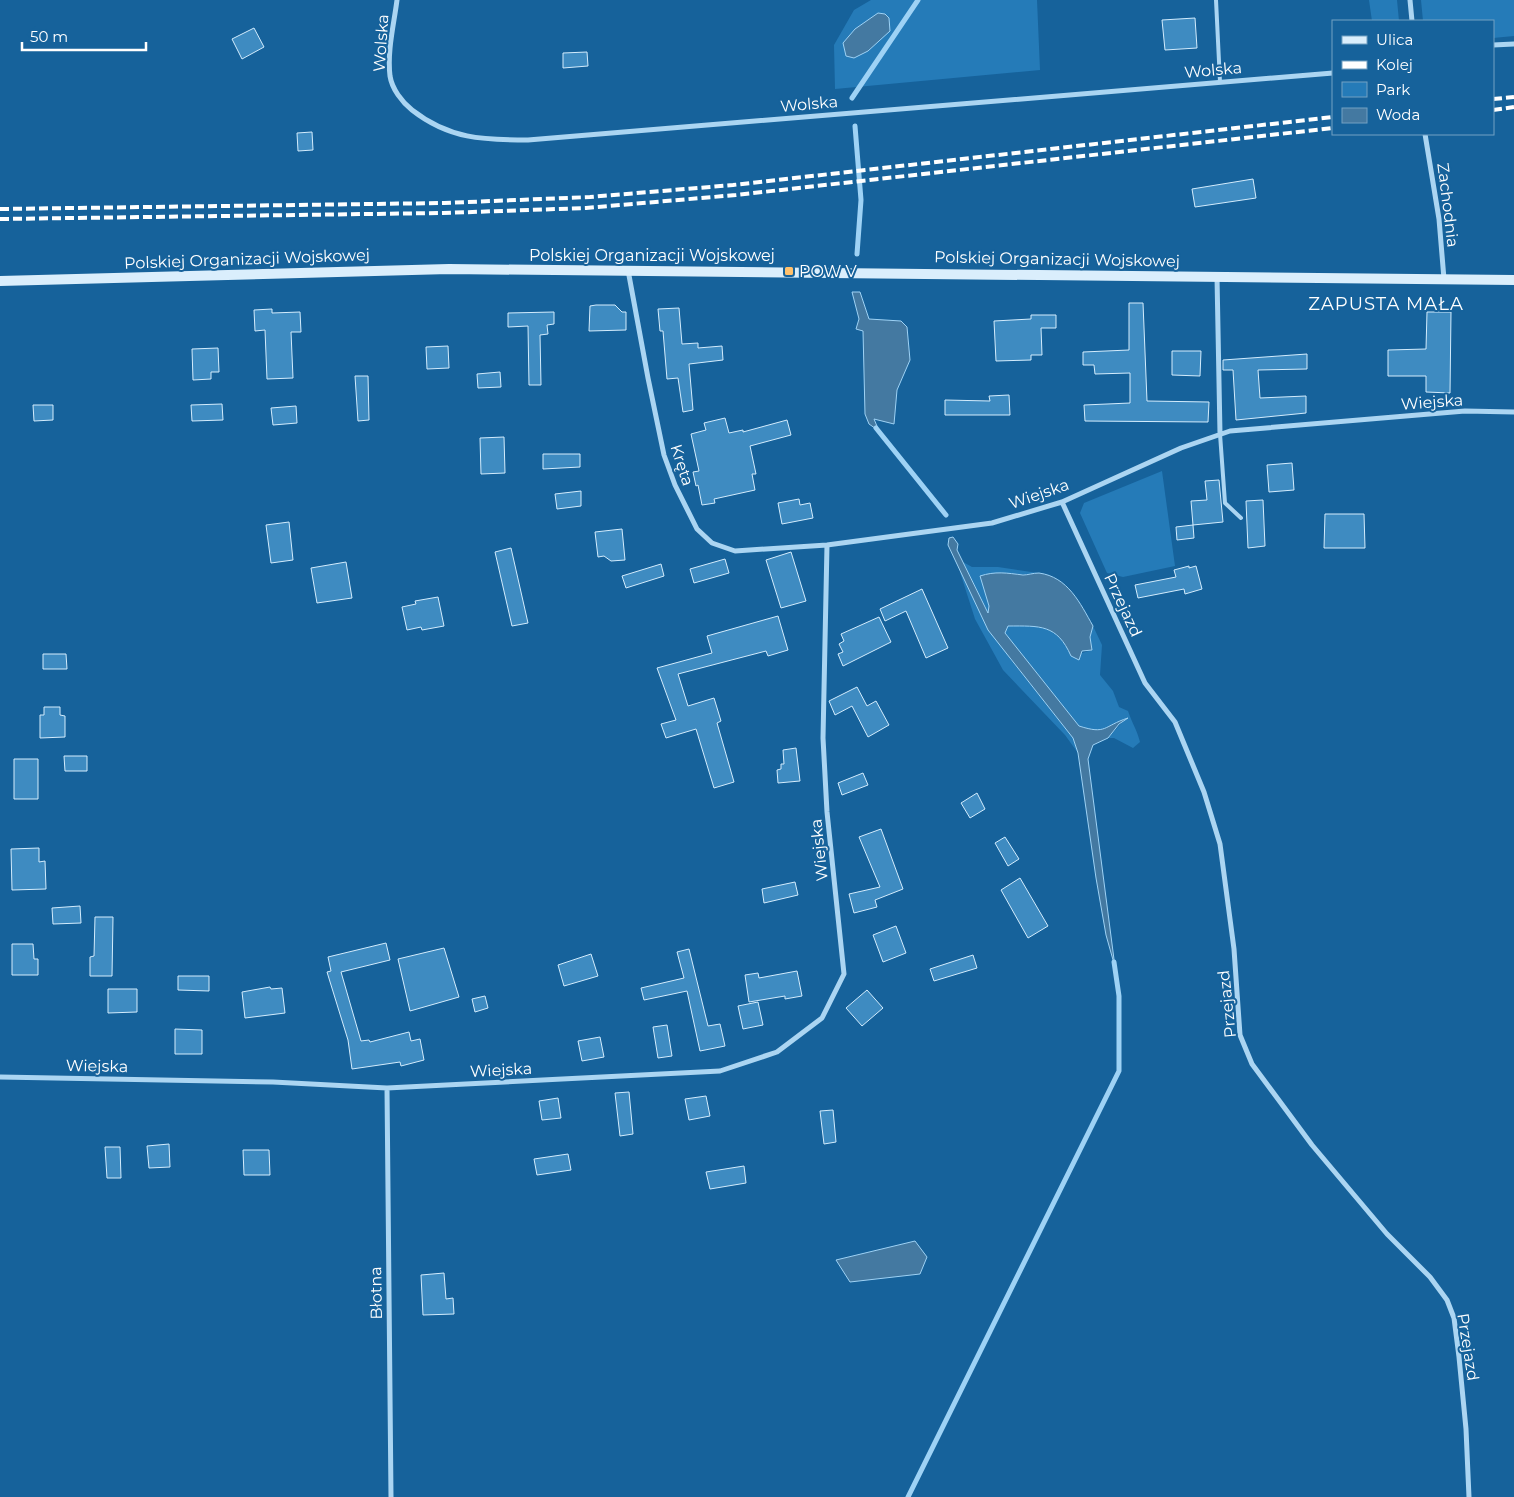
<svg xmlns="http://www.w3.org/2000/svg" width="1514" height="1497" font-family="Montserrat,sans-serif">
<rect width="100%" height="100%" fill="#16629b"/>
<path fill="#257bb8" d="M871,0H1037L1040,70L835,89L834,45L854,10Z
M1369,0H1397L1399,21H1372Z
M1421,0H1514V36L1493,38V21H1423Z
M1162,471L1175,566L1123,577L1107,573L1080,513L1084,503Z
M963,562L972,567H998L1038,573C1018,576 1000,570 980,576L989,606V614Z
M959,569L1011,660L1073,738L1078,753L1065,735L1003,670L975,619Z
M1007,626C1040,626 1057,624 1072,656L1092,650L1090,637L1093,626L1102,645L1100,675L1113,691L1119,707L1128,711C1132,723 1137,730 1140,742L1133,748L1114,738H1108L1125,719L1106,730L1096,731L1079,726L1005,633Z"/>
<path fill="#4479a1" stroke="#9ed2f5" d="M878,13L885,14L889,18L890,31L868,51L854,58L846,56L843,43L855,29Z
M852,292H860L869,319L901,321L907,327L910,360L897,390L894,424L874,419L879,431L869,424L865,414L863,331L856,329L859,319Z
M953,537L958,544L957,550L988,613L989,606L980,576C995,571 1007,573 1023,575C1028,575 1033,573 1039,573C1068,577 1080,603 1093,626L1090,637L1092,650L1082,651L1079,660L1071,656C1057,624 1040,626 1008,626L1005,633L1079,726C1107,735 1103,726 1128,718L1119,724L1108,738L1093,745L1088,759L1115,967L1106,935L1096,878L1078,753L1073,738L988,630L948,545L949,538Z
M915,1241L927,1257L920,1274L850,1282L836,1260Z"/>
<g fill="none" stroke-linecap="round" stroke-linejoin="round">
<path stroke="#9ed2f5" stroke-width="5" d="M852,98L918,0
M855,126L861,200L857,254
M876,428L946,515
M908,1497L1119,1071V996L1114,962"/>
</g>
<path fill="#3e8bc1" stroke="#d3ecfd" d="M1195,18L1197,48L1165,50L1162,20Z
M254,28L264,47L242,59L232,39Z
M587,52L588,66L563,68V53Z
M312,132L313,150L298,151L297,133Z
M1253,179L1256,198L1195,207L1192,189Z
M1129,303H1143L1147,401L1209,402L1208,422L1085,421L1084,405L1130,403V373L1095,374L1094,365H1083V352L1129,350Z
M596,305H615L622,312H626V330L589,331L590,306Z
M679,308L682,344L698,343V348L722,346L723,360L689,364L693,410L683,412L678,378L667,379L663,331H660L658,309Z
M272,309V313L300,312L301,332H291L293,378L267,379L265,330L255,331L254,310Z
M554,312V324L547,325L548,334L540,335L541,385H529L528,326L508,327V313Z
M1427,312H1451L1450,393L1426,392V376H1388V350L1426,349Z
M1031,315H1056V328H1041L1042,355H1031V360L996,361L994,321L1031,319Z
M448,346L449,368L427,369L426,347Z
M218,348L219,372H211V379L193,380L192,349Z
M1172,351H1201L1200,376L1172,375Z
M1307,354V369L1258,370L1260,398L1306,396V413L1236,420L1233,370H1223V360Z
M500,372L501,387L478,388L477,374Z
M355,376H368L369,420L358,421Z
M1009,395L1010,415H945V400L990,401L989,396Z
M222,404L223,420L192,421L191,405Z
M33,405H53V420L34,421Z
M296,406L297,423L273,425L271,408Z
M725,418L729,433L743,430V432L787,420L791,435L750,446L756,474H752L755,490L714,499L715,503L702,505L698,485L696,486L693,472L699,471L691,434L706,430L704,423Z
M504,437L505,473L481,474L480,438Z
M543,454H580V467L543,469Z
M1292,463L1294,490L1269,492L1267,465Z
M1219,480L1223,522L1193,525L1191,501L1207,500L1205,481Z
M581,491V506L557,509L555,494Z
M799,499L800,505L810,503L813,518L782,524L778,503Z
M1263,500L1265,546L1248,548L1246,501Z
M1325,514H1364L1365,548H1324Z
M289,522L293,560L271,563L266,525Z
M1193,525L1194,538L1177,540L1176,527Z
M622,529L625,560L611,561L604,556L598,557L595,532Z
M511,548L528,623L512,626L495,552Z
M791,552L806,601L781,608L766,560Z
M725,559L729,573L694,583L690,569Z
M346,562L352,598L317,603L311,568Z
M661,564L664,576L626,588L622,576Z
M1189,566V568L1196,566L1202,589L1185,594L1184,589L1138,598L1135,585L1176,577L1174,570Z
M922,589L948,648L926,658L906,611L885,621L880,609Z
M438,597L444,626L422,630L421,627L407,630L402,607L416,604L415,601Z
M778,616L788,650L768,656L766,651L678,674L688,706L714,698L721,721L717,723L734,782L714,788L696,729L666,738L661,724L676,720L657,668L712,653L707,636Z
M879,617L891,642L843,666L838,654L843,652L839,644L844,641L841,634Z
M43,654H66L67,669H43Z
M857,687L867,706L876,701L889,725L868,737L852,706L835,715L829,701Z
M44,707H60V715L65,716V737L40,738V715H44Z
M796,748L800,781L778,783L777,770L781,769V764H784L783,750Z
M64,756H87V771H65Z
M14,759H38V799H14Z
M863,773L868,785L842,795L838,783Z
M977,793L985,809L970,818L961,803Z
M881,829L903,889L875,900L877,907L854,913L849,894L880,887L859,837Z
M1005,837L1019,859L1008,866L995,843Z
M39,848V862L45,861L46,889L12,890L11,849Z
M1020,878L1048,926L1028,938L1001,890Z
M795,882L798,895L764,903L762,889Z
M80,906L81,923L53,924L52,908Z
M95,917H113L112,976H90V957L94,956Z
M896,926L906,953L883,962L873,935Z
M386,943L390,960L341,972L361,1041L369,1040L370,1042L409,1032L411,1041L420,1039L424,1060L401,1066L400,1062L352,1069L348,1040L327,972L331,971L328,957Z
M12,944H33L34,959H38V975H12Z
M444,948L459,997L410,1011L398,959Z
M689,949L708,1026L720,1024L725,1046L700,1051L687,991L644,1000L641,988L684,978L677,952Z
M591,954L598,976L564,986L558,965Z
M973,955L977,968L934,981L930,969Z
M797,971L802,996L785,999V996L749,1002L745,975L758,973L759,978Z
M178,976H209V991L178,990Z
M270,987L271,989L282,988L285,1013L245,1018L242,992Z
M108,989H137V1012L108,1013Z
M867,990L883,1008L862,1026L846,1008Z
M485,996L488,1008L475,1012L472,999Z
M758,1002L763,1025L743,1029L738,1006Z
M667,1025L672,1056L658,1058L653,1027Z
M175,1029L202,1030V1054H175Z
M600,1037L604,1057L582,1061L578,1041Z
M629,1092L633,1134L620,1136L615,1093Z
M706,1096L710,1116L689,1120L685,1099Z
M558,1098L561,1118L542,1120L539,1101Z
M833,1110L836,1142L824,1144L820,1111Z
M169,1144L170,1167L149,1168L147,1146Z
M105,1147H120L121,1178H107Z
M243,1150H269L270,1175H244Z
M568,1154L571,1170L537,1175L534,1159Z
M744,1166L746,1183L710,1189L706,1172Z
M444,1273L446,1299L453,1298L454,1314L423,1315L421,1275Z"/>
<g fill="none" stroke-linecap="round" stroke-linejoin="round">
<path stroke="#abd5f2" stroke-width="4" d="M1216,0L1220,82
M1220,434L1225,503L1241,518"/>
<path stroke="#abd5f2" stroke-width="5" d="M397,0C394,24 387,51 390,76C392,89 402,102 412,110C449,139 483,140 528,140L1333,73
M1410,0L1412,21
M1493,45L1514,44
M1425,134L1439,219L1444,279
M628,270L648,378L664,455L675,485L697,529L712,543L735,551L827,545L992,523L1062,502L1181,448L1230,431L1465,411L1514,412
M1217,277L1220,434
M1062,502L1145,683L1175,722L1204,792L1220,844L1234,949L1240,1035L1252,1064L1312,1145L1387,1234L1430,1277L1447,1300L1454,1318L1459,1357L1466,1429L1469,1497
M0,1077L273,1082L387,1088L720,1071L777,1052L822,1018L844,974L827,812L823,738L827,545
M387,1088L391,1497"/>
<path stroke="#daeefc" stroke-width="10" d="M0,281L449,269L1514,280"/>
<path stroke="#fff" stroke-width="4" stroke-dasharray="9 4" stroke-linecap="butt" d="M1493,99L1514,97
M1493,110L1514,107
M0,209L444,203L590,197L733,185L1333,117
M0,219L443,213L586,208L736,195L1333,128"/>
</g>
<rect fill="#ffc16d" stroke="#16629b" stroke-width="2" x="784" y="266" width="10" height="10" rx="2.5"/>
<g text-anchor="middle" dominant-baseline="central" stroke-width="4" stroke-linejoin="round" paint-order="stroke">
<g font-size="16" fill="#fff" stroke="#16629b">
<text transform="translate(381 43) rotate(-86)">Wolska</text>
<text transform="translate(1213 70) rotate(-5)">Wolska</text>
<text transform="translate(809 104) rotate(-5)">Wolska</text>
<text transform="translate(1448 205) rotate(83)">Zachodnia</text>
<text x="652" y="255">Polskiej Organizacji Wojskowej</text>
<text transform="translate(247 259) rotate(-2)">Polskiej Organizacji Wojskowej</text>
<text transform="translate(1057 259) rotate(1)">Polskiej Organizacji Wojskowej</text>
<text transform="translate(1432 402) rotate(-4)">Wiejska</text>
<text transform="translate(682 465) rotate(72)">Kręta</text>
<text transform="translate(1039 494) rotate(-19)">Wiejska</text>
<text transform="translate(1123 605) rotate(65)">Przejazd</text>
<text transform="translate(819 850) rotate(-96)">Wiejska</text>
<text transform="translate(1227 1004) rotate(-96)">Przejazd</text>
<text transform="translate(97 1066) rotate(1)">Wiejska</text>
<text transform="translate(501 1070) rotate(-3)">Wiejska</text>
<text transform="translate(376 1293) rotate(-91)">Błotna</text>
<text transform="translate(1468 1347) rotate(81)">Przejazd</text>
</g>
<g font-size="16" fill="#fff" stroke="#16629b" text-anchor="start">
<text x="799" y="271">POW V</text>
</g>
<g font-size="18" letter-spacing="1" fill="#fff" stroke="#16629b">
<text x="1386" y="304">ZAPUSTA MAŁA</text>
</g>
</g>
<rect x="1332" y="20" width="162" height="115" fill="#16629b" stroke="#73a1c3"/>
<rect x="1342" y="36" width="25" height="8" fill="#daeefc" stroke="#73a1c3"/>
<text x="1376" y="45" font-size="15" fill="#ffffff">Ulica</text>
<rect x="1342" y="61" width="25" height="8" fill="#ffffff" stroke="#73a1c3"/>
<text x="1376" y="70" font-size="15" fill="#ffffff">Kolej</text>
<rect x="1342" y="82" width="25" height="15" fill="#257bb8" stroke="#73a1c3"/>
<text x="1376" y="95" font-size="15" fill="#ffffff">Park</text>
<rect x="1342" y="108" width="25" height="15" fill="#4479a1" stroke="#73a1c3"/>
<text x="1376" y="120" font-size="15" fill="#ffffff">Woda</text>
<path d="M22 42v8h124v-8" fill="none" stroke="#ffffff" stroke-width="2.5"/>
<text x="30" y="42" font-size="15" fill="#ffffff" stroke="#16629b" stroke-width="4" paint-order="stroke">50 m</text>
</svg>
